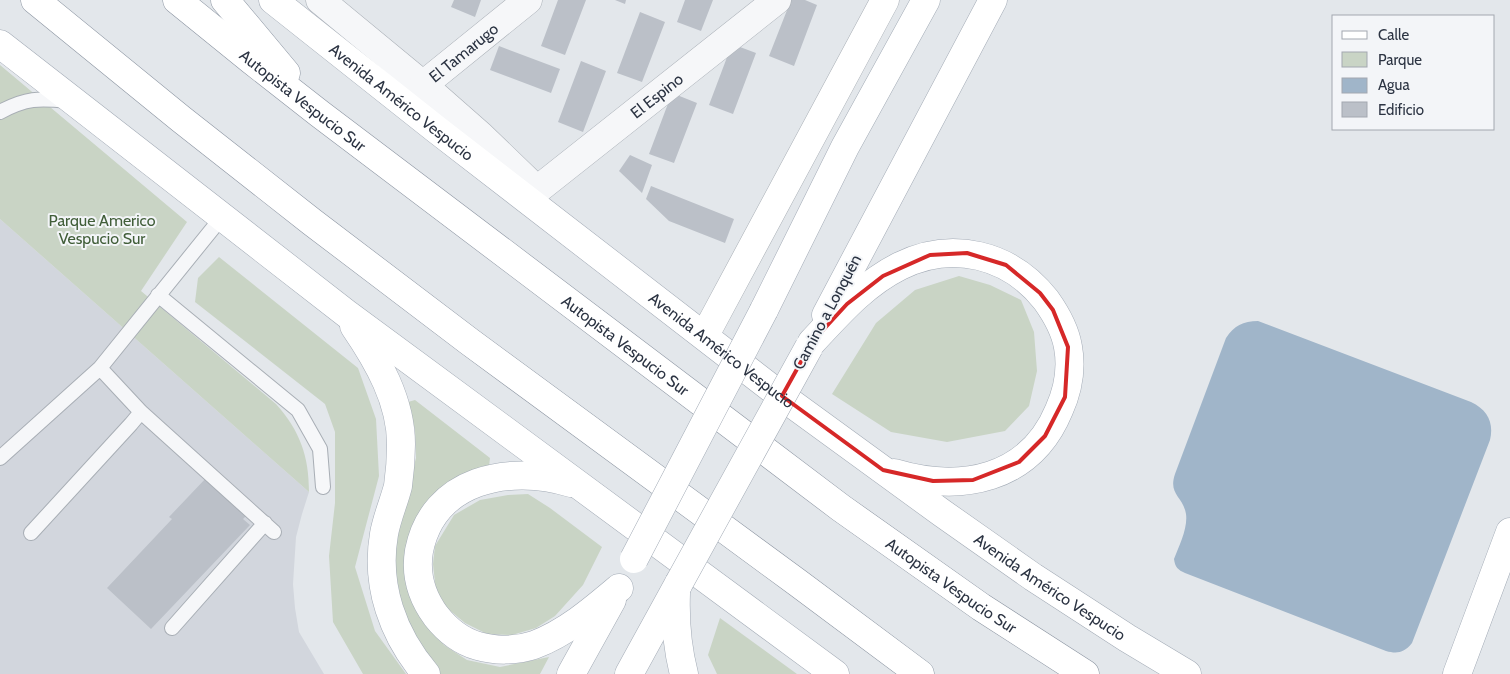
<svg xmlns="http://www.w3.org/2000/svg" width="1510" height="674" font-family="Cabin,sans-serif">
<rect width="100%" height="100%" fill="#e3e7eb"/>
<path fill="#d2d6dd" d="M0,219L309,492L302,514L296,537L293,584L295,608L299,632L324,674H0Z"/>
<path fill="#c9d4c5" d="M0,65L187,222L141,291L276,404C300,431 309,456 309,492L0,219Z
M219,257L358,368L376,419L379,476L355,567L375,631L406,674H363L333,622L329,556L335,503V432L325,404L195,302L198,278Z
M959,276L990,285L1021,300L1034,332L1037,371L1029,406L1005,431L947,442L891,432L832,394L876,323L915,290Z
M415,400L490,458L489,466L444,488L422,508L411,535L406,562L410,596L422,618L444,645L467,660L500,667L549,657L540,674H440L410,634L394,595L392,551L416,458L415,430L408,402Z
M528,494L550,508L602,547L583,585L555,616L536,628L512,635L487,634L465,623L447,608L436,592L433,564L435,546L454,515L480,500L508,495Z
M720,618L797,674H717L708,655Z"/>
<path fill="#a0b5c9" d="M1258,321L1471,402C1488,410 1494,423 1490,440L1412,643C1404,653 1397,654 1386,651L1185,573C1178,570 1175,567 1174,559C1179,546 1188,528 1186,514C1183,496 1168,495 1175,474L1226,338C1234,326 1243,321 1258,321Z"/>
<path fill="#bbc0c8" d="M454,0H481L475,17L451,7Z
M558,0H586L565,55L541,46Z
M615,0H626L625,4Z
M685,0H713L701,31L677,22Z
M791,0H805L817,5L794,66L769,56Z
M640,12L665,22L642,82L617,73Z
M732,44L756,53L733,114L709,105Z
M499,46L560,69L551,93L490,70Z
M581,61L606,71L583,132L558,122Z
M672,93L697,103L674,163L649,154Z
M630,155L652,165L642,193L619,171Z
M651,186L734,219L725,243L669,221L646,199Z
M207,477L247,515L243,519L250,525L151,629L107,588L172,519L169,517Z"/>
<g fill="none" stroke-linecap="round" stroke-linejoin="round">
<g stroke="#a8aeb5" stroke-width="16">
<path id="lane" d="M0,112C26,98 39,98 67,101
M222,217L100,368L141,412L274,532
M158,295L298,410L320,449L323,487
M0,458L100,368
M31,533L131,424L141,412
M172,628L265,523"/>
</g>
<g stroke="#a8aeb5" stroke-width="29">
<g id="street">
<path id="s1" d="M320,0L423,85L481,136L537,190L777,0"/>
<path id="s2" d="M423,85L528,0"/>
</g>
</g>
<g stroke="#a8aeb5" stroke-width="29">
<path id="secondary" d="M705,335L885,0"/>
</g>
<g stroke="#a3abb6" stroke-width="29">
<g id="primary">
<path id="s3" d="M273,0L437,130L780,395L942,513L1033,577L1127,638L1187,674"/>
<path d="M0,44L347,314L835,674"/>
<path d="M764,310L845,147L926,0"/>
<path d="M826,315L993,0"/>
<path d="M354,326C378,361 401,401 401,444C401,458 400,472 398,486C394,502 387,517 384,534C375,586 393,635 426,674"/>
<path d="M812,342C839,313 864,284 900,266C952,240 1010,254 1046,300C1056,314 1065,329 1068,347C1072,369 1068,390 1059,410C1030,480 961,493 894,473"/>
<path d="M571,483C509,464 433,479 419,551C415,575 422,597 436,616C447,630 460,641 478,646C495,651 516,651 534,645C566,633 593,610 619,588"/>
<path d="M676,593C675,621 677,647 684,674"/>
<path d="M571,674L612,600"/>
<path d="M629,674L679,583"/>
<path d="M1457,674L1510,532"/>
</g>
</g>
<g stroke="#8b94a1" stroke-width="29">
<g id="highway">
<path d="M35,0L181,119L312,222L470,342L798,583L920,674"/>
<path id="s4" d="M177,0L251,60L320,114L841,508L981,607L1085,674"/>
<path d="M225,0L286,73"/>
</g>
</g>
<use href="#lane" stroke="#f6f7f9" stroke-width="14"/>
<use href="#street" stroke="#f6f7f9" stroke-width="28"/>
<use href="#secondary" stroke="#fff" stroke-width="28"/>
<use href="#primary" stroke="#fff" stroke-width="28"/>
<use href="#highway" stroke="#fff" stroke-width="28"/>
<g stroke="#a3abb6" stroke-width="29" stroke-linecap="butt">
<path id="primary-bridge" d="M634,559L764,310
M679,583L809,347"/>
</g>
<use href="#primary-bridge" stroke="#fff" stroke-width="28"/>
</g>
<path fill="none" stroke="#d62828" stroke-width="4" stroke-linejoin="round" d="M967,253L1006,265L1040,293L1053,310L1068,347L1065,397L1045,436L1019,462L973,480L933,481L883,470L782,396L812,342L847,304L883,276L930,255Z"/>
<g text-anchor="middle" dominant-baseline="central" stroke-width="4" stroke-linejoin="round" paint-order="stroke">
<g font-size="16" fill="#2c3443" stroke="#f3f5f8">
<text stroke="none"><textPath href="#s2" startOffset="52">El Tamarugo</textPath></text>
<text stroke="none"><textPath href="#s1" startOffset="441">El Espino</textPath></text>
<text stroke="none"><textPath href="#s4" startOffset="161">Autopista Vespucio Sur</textPath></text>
<text stroke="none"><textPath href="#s3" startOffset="164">Avenida Américo Vespucio</textPath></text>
<text transform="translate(827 312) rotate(-62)">Camino a Lonquén</text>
<text stroke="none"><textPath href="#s4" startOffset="566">Autopista Vespucio Sur</textPath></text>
<text stroke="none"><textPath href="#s3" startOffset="569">Avenida Américo Vespucio</textPath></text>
<text stroke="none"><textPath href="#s4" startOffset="971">Autopista Vespucio Sur</textPath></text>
<text stroke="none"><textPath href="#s3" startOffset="974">Avenida Américo Vespucio</textPath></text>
</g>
<g font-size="16" fill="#415e39" stroke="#f3f5f8">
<text x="102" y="220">Parque Americo<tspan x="102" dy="18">Vespucio Sur</tspan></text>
</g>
</g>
<rect x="1332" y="15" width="162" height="115" fill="#f3f5f8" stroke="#a3a8b0"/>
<rect x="1342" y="31" width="25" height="8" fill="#ffffff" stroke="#a3a8b0"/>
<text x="1378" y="40" font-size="15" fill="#2c3443">Calle</text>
<rect x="1342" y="52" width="25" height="15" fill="#c9d4c5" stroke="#a3a8b0"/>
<text x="1378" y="65" font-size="15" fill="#2c3443">Parque</text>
<rect x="1342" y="78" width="25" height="15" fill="#a0b5c9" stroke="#a3a8b0"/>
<text x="1378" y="90" font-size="15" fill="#2c3443">Agua</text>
<rect x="1342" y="102" width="25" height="15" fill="#bbc0c8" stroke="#a3a8b0"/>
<text x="1378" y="115" font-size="15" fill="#2c3443">Edificio</text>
</svg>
